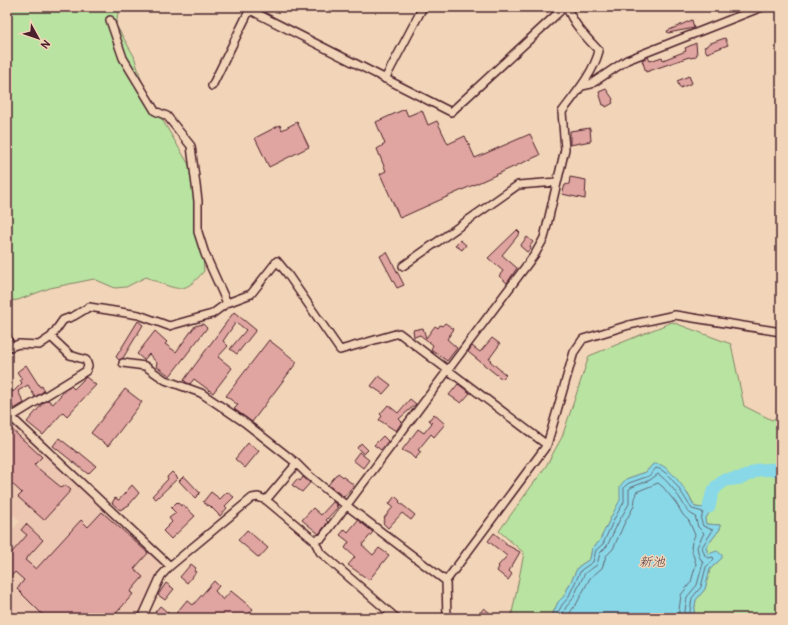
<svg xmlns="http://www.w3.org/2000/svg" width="788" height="625" font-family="Pangolin,'Klee One',sans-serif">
<rect width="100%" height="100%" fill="#f2d5b8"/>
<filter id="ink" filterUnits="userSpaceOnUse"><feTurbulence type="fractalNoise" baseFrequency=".025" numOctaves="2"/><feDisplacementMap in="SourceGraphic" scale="8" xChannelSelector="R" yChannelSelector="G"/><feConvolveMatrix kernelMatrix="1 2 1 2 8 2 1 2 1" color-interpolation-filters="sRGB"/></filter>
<g filter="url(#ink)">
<path fill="#edc7b1" d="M9,418L162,563L137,618H7V536L20,521L7,509V420Z"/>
<path fill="#b9e3a0" stroke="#828166" d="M7,7H119L116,25L134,56L144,89L198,180L204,271C182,298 175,288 146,277L126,287L115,288L94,279L50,288L18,300L7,301Z
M672,322L731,344L744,406L772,420L781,414V618H693L696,600L705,589L710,569L722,558L708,554L706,547L720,529V525L706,524L705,520L713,505L704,508L695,507L689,495L653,464L646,472L626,479L621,500L611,517L599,542L592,548L590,559L578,567L564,596L558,602L551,618H511L524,553L499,531L546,466L562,437L589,356Z"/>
<path fill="#89d8e7" stroke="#708e9c" d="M653,464C656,464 660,464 663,466C676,474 688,494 695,507L704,508L711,489L717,493L713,505L705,520L706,524L720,525V529L706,547L708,554L717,551L722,555V558L710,569L705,589L696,600L693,618H551L558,602L564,596L578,567L590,559L592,548L599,542L611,517L620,500V486L626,479L646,472Z"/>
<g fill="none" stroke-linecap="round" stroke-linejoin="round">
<path stroke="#636976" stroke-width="1" d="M555,618L562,605L568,598L581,570L593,562L596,550L603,544L614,519L624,502V487L629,483L649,476L656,468C670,470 685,499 692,509L703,512L701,520L703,526L713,530L702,547L705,556L708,558L713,557L714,559L706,567L701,587L692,598L689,618
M561,618L566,607L572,600L585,573L597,565L600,553L607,546L619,521L629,504V489L632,487L650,480L658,474C667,480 675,491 681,500C686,508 687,513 695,516L698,527L704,533L697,547L699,556L703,563L697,585L687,597L684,618
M568,618L571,611L577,603L590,578L602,568L606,556L613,549L624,524L634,506L636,492L658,483L663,487L676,503L683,515L689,521L695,535L692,542L691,548L696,564L691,582L681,595L678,618"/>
<path stroke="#89d8e7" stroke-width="13" d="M709,507L712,494L716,487L725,480L742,478L758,470L781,469"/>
</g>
<path fill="#e0a5a0" stroke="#4a1f2b" d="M692,20L694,28L668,33L667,31Z
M725,38L728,45L707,53L704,47L707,46L708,44Z
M696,43L697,55L694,57L691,58L689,57L646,72L642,60L648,57L650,61L662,57L663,60L686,51L685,48Z
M689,76L692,83L680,88L677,81Z
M606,89L613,99L612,101L613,103L606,107L605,105H603L599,92Z
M405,109L408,116L422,110L428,125L437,121L448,144L465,136L475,158L530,134L540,155L400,218L380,174L386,171L377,149L385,144L376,122Z
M297,122L309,147L269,167L255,138L280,125L282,130Z
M590,128L591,141L570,145V131Z
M570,177L586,180L585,199L562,194L565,185L569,184Z
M517,230L520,233L502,255L517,268L507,283L499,276L503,271L488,258Z
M527,237L533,242L530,246L531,248L527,252L520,246Z
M460,240L466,245L462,250L455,245Z
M387,252L404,285L397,288L380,256Z
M234,312L256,330L237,354L230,349L246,330L236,322L223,341L228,346L218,357L232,368L213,393L194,379L190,384L187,383L184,380Z
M138,321L143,325L123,358L119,360L116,357Z
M445,323L454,329L447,339L457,348L447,361L431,349L433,345L420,335L414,337L413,330L423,328L426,338L435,326L438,328L440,325L442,326Z
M203,324L207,328L170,376L156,366L157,363L149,354L144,360L137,354L155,331L167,342L165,344L176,352L195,326Z
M492,338L500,344L489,359L491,360L490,361L506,375L502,379L468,352L472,346L480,352Z
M269,340L297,362L252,422L234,409L238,405L226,396Z
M26,365L40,387L42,386L44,391L35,397L28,385L18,391L24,403L14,409L10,401L7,403V393L12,390L13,392L22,383L20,380L22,379L17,372Z
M379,376L391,385L383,394L371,386Z
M86,377L96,385L67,416L63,412L43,435L27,422L43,403L48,400L53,404L67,388L71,386L74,389Z
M458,384L470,393L461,403L449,395Z
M125,389L142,402L108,446L91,433Z
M410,399L416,404L399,419L402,422L396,431L379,420L382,416L380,414L388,405L398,413Z
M434,414L445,424L434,437L431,434L418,450L421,452L415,459L410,454L402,450L418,429L424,433L432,423L429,420Z
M7,425L42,457L34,465L62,488L65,485L71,490L44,520L18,497L22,493L7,479Z
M383,436L388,441L381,450L374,445Z
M59,438L78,453L79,452L96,466L88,474L53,446Z
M248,443L259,451L245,468L235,459Z
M361,443L368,450L364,454L357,448Z
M359,452L369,460L363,468L353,460Z
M172,472L178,478L156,499L152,496L168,479L167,477Z
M338,473L354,485L344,497L328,485Z
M184,476L200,493L195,498L179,481Z
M303,477L310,483L302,492L292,485L297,479L300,481Z
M132,485L139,493L129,505L120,510L112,503L115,498L119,500Z
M211,492L220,499L227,492L234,497L225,506L227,508L220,516L209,505L208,506L203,502Z
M395,496L400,501L399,502L415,515L411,520L402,513L388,528L383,523L385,519L384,518L393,507L389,504Z
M177,502L181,506L182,504L195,516L171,539L163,531L172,522L169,518L176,513L171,508Z
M333,502L338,505L336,506L338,507L326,520L328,522L319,534L302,520L313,508L321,515Z
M102,512L148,553L134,569L143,577L130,592L133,594L112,618H46L17,589L24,580L15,572L7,581V558L27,535L21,530L26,524L43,540L25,560L36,569L81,520L88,527Z
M358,520L373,532L362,545L373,555L379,548L389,555L369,580L348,565L355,557L345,548L349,542L340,535L345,529L348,532Z
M247,530L268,548L259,558L238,540Z
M494,533L506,543L505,544L520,552L509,571L512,574L508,580L497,571L499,567L498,566L507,556L488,541Z
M191,564L196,568L194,571L196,572L187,583L180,577Z
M214,581L219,586L215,591L223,600L231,591L253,609L246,618H161L155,612L160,606L173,617L187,600L193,605Z
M166,583L174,589L165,600L158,595Z
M7,607L20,618H7Z
M484,608L490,613L486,618H482L478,615Z"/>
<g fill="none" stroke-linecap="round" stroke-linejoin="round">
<g stroke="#4a1f2b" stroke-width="10">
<path id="minor" d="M250,10L451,112L557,14L564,7
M110,20L123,58L155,111L167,116L191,146L198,201V232L205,254L227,303
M385,79L423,7
M212,86L251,7
M582,86L591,84L627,60L762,7
M403,266L518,185L557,182
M7,336L10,346
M7,348L19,344L39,345L51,337L63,320L74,316L89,307L139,315L169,326L212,314L227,303L251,294L277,261L286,272L340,350L399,333L547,445
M123,363L145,366L165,380L201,393L219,405L244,422L295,462L306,473L334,496L446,581
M9,415L170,566
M7,416L16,414L86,371L88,366L86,360L70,355L51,337
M266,500L293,468L295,462
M314,540L322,538L535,254L544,238L565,149L562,112C576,93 593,74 599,51C587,38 573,24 567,7
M142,618L161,576L170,566L252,498L258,497L266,500L314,540L320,552L396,618
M447,618L446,581L547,445L574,352L583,339L629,325L675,315L781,332"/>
</g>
<use href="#minor" stroke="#f2d5b8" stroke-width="7"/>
</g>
</g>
<g text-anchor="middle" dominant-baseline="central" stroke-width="3" stroke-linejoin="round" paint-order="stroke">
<g font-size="13" font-style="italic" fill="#533b47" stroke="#f2d5b8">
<text x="652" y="562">新池</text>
</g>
</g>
<rect width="788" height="625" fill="none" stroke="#f2d5b8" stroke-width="24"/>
<rect x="12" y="12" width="764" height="601" fill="none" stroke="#4a1f2b" stroke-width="1.5" filter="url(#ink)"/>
<g transform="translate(38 38) rotate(130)" stroke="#f2d5b8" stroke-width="3" paint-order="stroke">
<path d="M0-3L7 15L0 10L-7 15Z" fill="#4a1f2b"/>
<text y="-6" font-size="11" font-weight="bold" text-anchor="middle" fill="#4a1f2b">N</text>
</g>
</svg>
